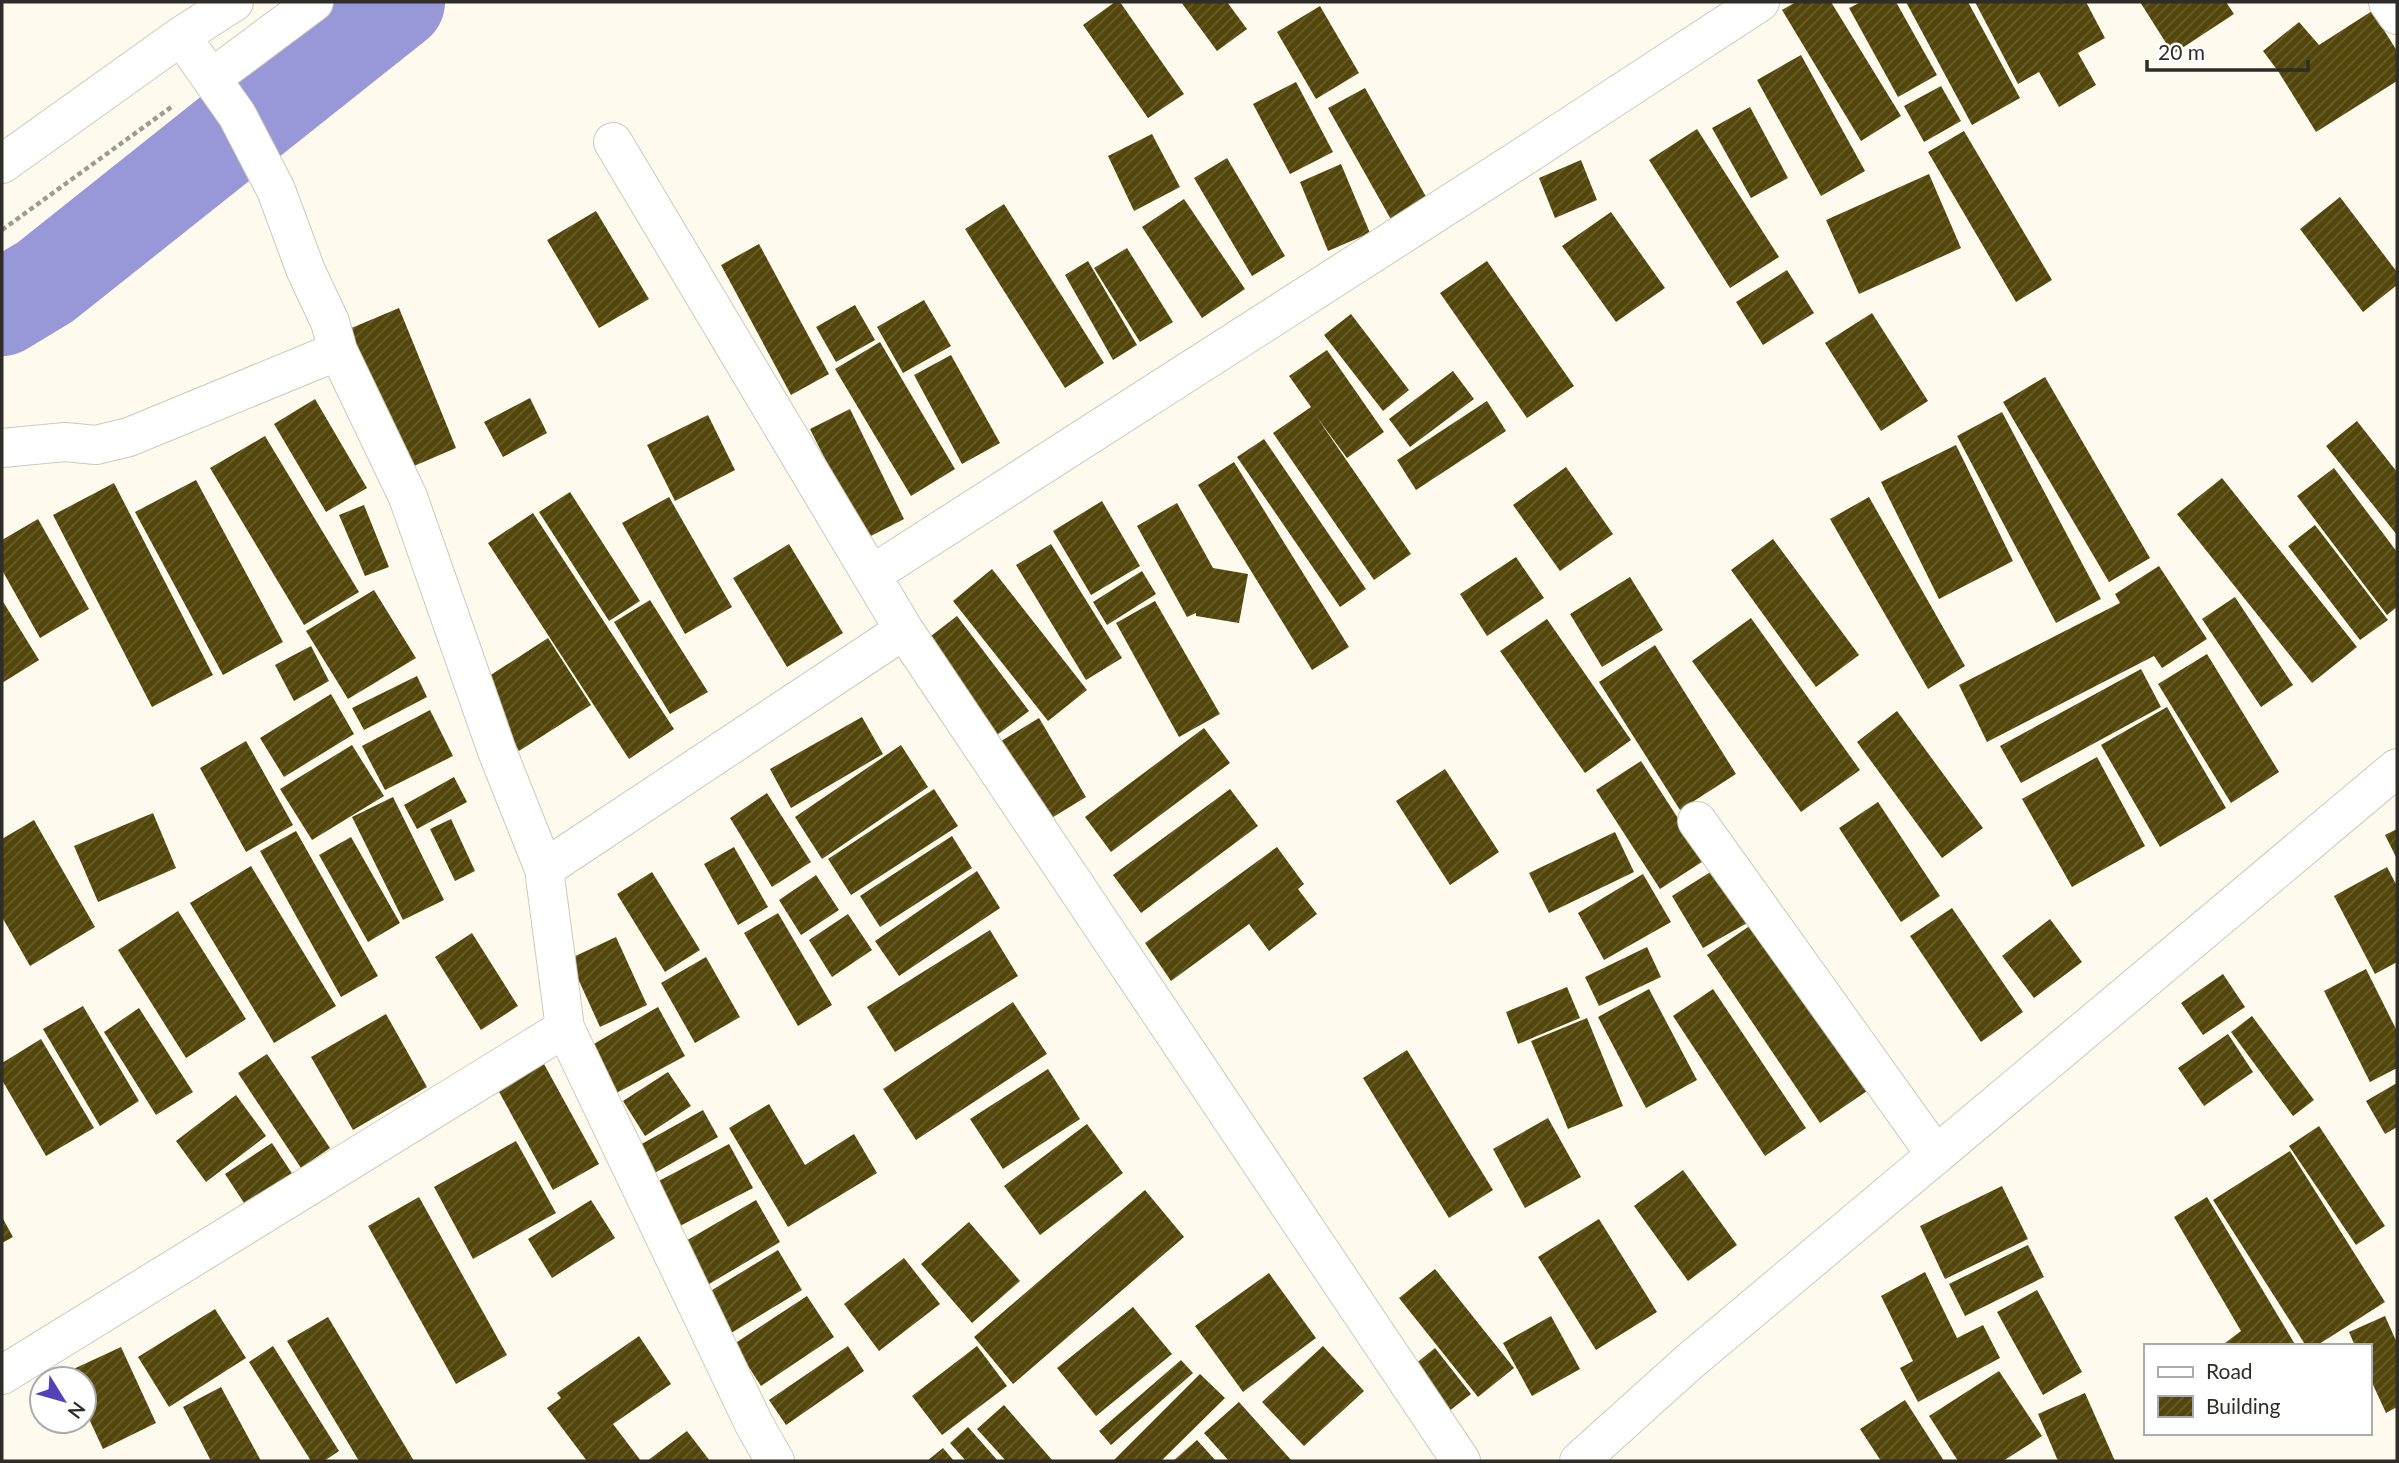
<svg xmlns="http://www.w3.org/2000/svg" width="2399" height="1463" font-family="Lato,sans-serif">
<defs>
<pattern id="building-hatch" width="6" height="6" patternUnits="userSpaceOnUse" patternTransform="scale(1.75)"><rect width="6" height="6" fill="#52460b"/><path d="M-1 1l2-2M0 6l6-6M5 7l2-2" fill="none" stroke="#685e2f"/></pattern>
</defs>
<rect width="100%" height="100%" fill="#fefbee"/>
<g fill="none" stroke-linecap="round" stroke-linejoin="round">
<path stroke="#9897d7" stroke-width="96" d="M2,308L45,282L397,2"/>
</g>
<path fill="url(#building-hatch)" d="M1115,2H1120L1184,94L1148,118L1083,25Z
M1181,2H1227L1247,29L1217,51Z
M1796,2H1831L1901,116L1861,141L1782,10Z
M1861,2H1896L1937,75L1898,97L1849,8Z
M1906,2H1968L2020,98L1972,125Z
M1975,2H2086L2105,38L2078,53L2096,85L2059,107L2039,72L2018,84Z
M2140,2H2226L2234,14L2173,54Z
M1320,6L1359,73L1316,99L1277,32Z
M2372,11L2397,51V81L2316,132L2278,71L2263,51L2299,22L2319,45Z
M1801,55L1865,171L1821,196L1757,80Z
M1296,82L1333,152L1290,174L1253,104Z
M1941,86L1961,121L1924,142L1904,106Z
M1365,88L1429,202L1393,223L1328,108Z
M1750,107L1788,178L1751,198L1712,128Z
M1697,129L1779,257L1730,288L1649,160Z
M1964,131L2052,280L2016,302L1928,152Z
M1152,134L1180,187L1134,211L1108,156Z
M1227,158L1285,256L1252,276L1194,178Z
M1581,160L1597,200L1555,218L1539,178Z
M1341,164L1370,233L1328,251L1300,182Z
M1929,174L1961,248L1859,294L1826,220Z
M2340,197L2397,272V285L2363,312L2300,229Z
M1184,199L1245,289L1202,318L1142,227Z
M1004,204L1104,363L1065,388L965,229Z
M596,211L649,299L599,328L547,240Z
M1611,212L1665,288L1616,322L1562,246Z
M759,244L829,374L791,395L721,265Z
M1127,248L1173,322L1140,342L1094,268Z
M1088,261L1137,345L1113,360L1065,275Z
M1487,261L1574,386L1527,418L1440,293Z
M1787,270L1814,313L1763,345L1736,302Z
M924,300L951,346L903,373L877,327Z
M855,305L875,340L836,362L816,327Z
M399,308L456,448L400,472L342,332Z
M1872,313L1928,401L1881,431L1825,343Z
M1351,314L1409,390L1383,411L1324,335Z
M880,342L955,469L911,496L835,369Z
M1327,350L1384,432L1347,458L1316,416L1411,554L1374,580L1273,433L1311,407L1289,376Z
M951,355L1000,443L962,464L914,375Z
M1453,371L1474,399L1410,447L1389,419Z
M2045,377L2150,558L2109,582L2003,402Z
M530,398L547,433L503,457L484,422Z
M315,399L367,488L326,512L274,424Z
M1487,401L1506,431L1416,490L1397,460Z
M850,409L904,519L865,539L810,429Z
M2002,412L2101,599L2056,623L1957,436Z
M708,415L735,470L675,501L647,445Z
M2357,421L2397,472V535L2326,446Z
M265,436L359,592L304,625L210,468Z
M1264,439L1366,589L1340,607L1237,457Z
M1956,445L2013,561L1939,599L1881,482Z
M1234,462L1349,647L1312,670L1198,485Z
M1566,467L1613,534L1560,571L1513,505Z
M2334,468L2397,552V607L2387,615L2297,496Z
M2222,478L2357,647L2312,683L2177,514Z
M196,480L283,642L223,675L135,512Z
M114,483L213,675L152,707L53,515Z
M570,492L640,601L609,621L539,512Z
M669,497L732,607L685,634L622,523Z
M1869,497L1965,666L1928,689L1830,519Z
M1102,501L1140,566L1091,595L1053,531Z
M1177,503L1213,568L1248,574L1239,623L1196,616V613L1187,617L1137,526Z
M364,505L389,567L365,576L339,515Z
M533,513L674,729L629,759L488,543Z
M38,519L89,609L40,638L2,570V540Z
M2315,525L2388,620L2360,640L2288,546Z
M1773,539L1859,655L1816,687L1731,570Z
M789,544L843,633L787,667L733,578Z
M1051,544L1122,658L1086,680L1016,565Z
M1516,557L1544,598L1487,636L1460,594Z
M2159,566L2207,639L2162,668L2154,656L1987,742L1959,685L2120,603L2115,594Z
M992,569L1087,690L1048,721L953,601Z
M1142,571L1156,594L1107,625L1093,602Z
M1630,577L1663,630L1602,667L1570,614Z
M374,590L416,658L348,699L306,631Z
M2235,597L2293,685L2261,707L2202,619Z
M2,600L39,660L2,683Z
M650,600L708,692L670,714L614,622Z
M1155,601L1220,714L1179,737L1116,623Z
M957,616L1029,711L993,738L922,643Z
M1751,618L1860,770L1801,812L1692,661Z
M1547,619L1631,740L1585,773L1500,651Z
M548,638L591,705L519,751L477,684Z
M1655,645L1736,774L1680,810L1599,682Z
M311,646L329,681L294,701L275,665Z
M2207,654L2279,772L2231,803L2158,684Z
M2141,669L2161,707L2021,783L2000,746Z
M417,676L427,697L364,730L352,708Z
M331,694L354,734L284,777L260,738Z
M2167,707L2226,808L2160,847L2101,745Z
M430,710L453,756L385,790L362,746Z
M1897,711L1983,828L1942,858L1857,742Z
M862,717L883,754L791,808L770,769Z
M1039,718L1086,797L1045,822L998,743Z
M1204,728L1230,763L1111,852L1085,817Z
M246,741L293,825L246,852L200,768Z
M352,745L384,796L312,840L280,789Z
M901,745L928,787L822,859L795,817Z
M2097,757L2145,846L2072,887L2022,799Z
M1641,761L1705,860L1660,889L1596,790Z
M1445,769L1499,852L1450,885L1396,801Z
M454,777L467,802L417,829L404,805Z
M934,789L958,826L851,895L828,859Z
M1230,789L1258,826L1141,913L1113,875Z
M767,793L811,862L772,887L730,818Z
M393,797L444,900L403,920L352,817Z
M1878,802L1940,896L1901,922L1839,828Z
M153,813L176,868L98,902L74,846Z
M451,819L475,871L455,881L430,829Z
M34,820L95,927L30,966L2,917V839Z
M2397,829V859L2385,835Z
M296,831L378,976L341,997L260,851Z
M1615,832L1634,872L1549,913L1529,873Z
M952,836L972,868L880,927L860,896Z
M351,837L400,923L368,942L319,855Z
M734,847L768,907L738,925L704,864Z
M1277,847L1304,884L1298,889L1317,914L1269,951L1249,924L1171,981L1145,943Z
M251,866L336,1006L274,1043L190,903Z
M2387,867L2397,886V962L2375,974L2334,896Z
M1717,868L1749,922L1703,948L1672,896Z
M977,871L1000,908L899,976L875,941Z
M652,872L700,950L665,972L617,894Z
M1643,874L1671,922L1604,960L1578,913Z
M816,875L839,910L801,935L779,900Z
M1952,908L2023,1012L1981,1042L1910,936Z
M178,911L246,1019L186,1058L118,950Z
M778,913L832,1005L798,1026L744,933Z
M848,914L872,950L832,977L809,940Z
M2050,919L2082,962L2034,998L2002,956Z
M1757,921L1870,1089L1820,1123L1707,955Z
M990,930L1018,976L895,1052L867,1007Z
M472,933L518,1006L481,1030L435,957Z
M616,937L647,1005L600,1027L569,959Z
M1647,947L1661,977L1599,1006L1585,977Z
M706,957L740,1017L695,1043L661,983Z
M2366,969L2397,1031V1068L2370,1082L2324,991Z
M2223,974L2245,1007L2203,1035L2181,1003Z
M1567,987L1580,1018L1518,1044L1506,1012Z
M1649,989L1697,1080L1646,1108L1598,1017Z
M1713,989L1806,1128L1765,1156L1673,1016Z
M1013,1002L1047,1054L916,1140L883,1089Z
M83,1006L139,1101L100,1126L43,1029Z
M658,1007L685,1056L611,1096L585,1049Z
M139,1008L193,1092L156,1115L104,1032Z
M386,1014L427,1087L353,1130L311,1057Z
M2252,1016L2314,1100L2293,1116L2231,1032Z
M1587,1018L1623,1106L1568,1129L1531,1041Z
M2228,1034L2253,1072L2204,1106L2178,1068Z
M41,1039L94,1128L46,1156L2,1080V1063Z
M1407,1050L1493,1190L1449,1218L1363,1078Z
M267,1054L330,1148L301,1168L238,1073Z
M544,1064L599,1164L553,1190L498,1090Z
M1048,1069L1080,1119L1003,1169L970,1119Z
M668,1072L691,1106L645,1136L623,1101Z
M2397,1083V1127L2385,1134L2366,1101Z
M236,1095L266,1136L206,1182L176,1141Z
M769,1104L805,1165L854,1134L877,1173L788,1227L729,1128Z
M703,1110L718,1137L653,1174L638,1146Z
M1548,1118L1581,1177L1525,1208L1493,1149Z
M1087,1124L1123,1173L1040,1235L1004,1186Z
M2319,1126L2385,1226L2356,1245L2289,1146Z
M516,1141L556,1213L473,1259L434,1187Z
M272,1143L293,1175L246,1206L225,1174Z
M729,1144L753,1188L678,1227L655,1183Z
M2290,1151L2385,1302L2316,1346H2306L2213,1200Z
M1683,1170L1737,1245L1688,1281L1634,1206Z
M2002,1186L2028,1239L1945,1279L1920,1226Z
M1145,1190L1184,1237L1013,1384L974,1337Z
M419,1197L507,1355L456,1384L368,1226Z
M2207,1197L2296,1346H2221L2241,1331L2174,1217Z
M591,1200L615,1238L552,1278L528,1239Z
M756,1200L780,1242L704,1287L679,1245Z
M2,1217L13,1237L2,1243Z
M1599,1219L1657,1312L1596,1350L1538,1257Z
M969,1222L1020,1281L972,1323L921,1264Z
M2028,1245L2044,1277L1965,1316L1949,1284Z
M778,1250L802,1290L723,1338L699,1298Z
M904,1258L940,1304L879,1351L844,1304Z
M1435,1269L1514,1368L1478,1397L1399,1298Z
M1925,1272L1957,1338L1983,1325L2000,1358L1918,1402L1900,1368L1913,1361L1881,1296Z
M1269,1273L1316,1338L1243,1392L1195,1326Z
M2037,1290L2082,1372L2043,1395L1997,1312Z
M807,1296L834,1337L761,1386L734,1344Z
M1133,1307L1172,1354L1096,1416L1057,1368Z
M215,1309L246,1358L169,1407L138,1357Z
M1551,1316L1580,1369L1532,1396L1503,1343Z
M2385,1316L2397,1343V1407L2386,1413L2369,1376V1346H2355L2349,1332Z
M328,1317L414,1461H359L287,1341Z
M639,1336L671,1384L613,1424L641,1461H587L547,1408L561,1398L557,1393Z
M273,1346L339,1451L324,1461H311L249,1362Z
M848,1346L864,1371L786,1425L769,1400Z
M977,1346L1007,1386L942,1435L912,1396Z
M1323,1346L1364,1391L1304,1446L1262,1402Z
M121,1347L156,1423L103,1449L84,1408V1379H70L67,1372Z
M1435,1348L1471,1394L1439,1419L1404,1373Z
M1181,1360L1193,1373L1111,1445L1099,1431Z
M1999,1371L2042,1436L2003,1461H1958L1929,1416Z
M1200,1374L1225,1398L1161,1461H1113Z
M221,1387L261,1461H211L183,1407Z
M2085,1393L2115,1461H2058L2038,1414Z
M1905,1400L1944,1461H1881L1860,1429Z
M1239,1402L1292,1461H1229L1204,1433Z
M1004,1405L1053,1461H1006L977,1429Z
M968,1427L998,1461H966L950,1443Z
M687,1431L710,1461H647Z
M1197,1440L1216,1461H1173Z
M943,1448L954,1461H927Z"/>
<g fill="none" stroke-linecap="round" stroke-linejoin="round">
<g stroke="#cdcaba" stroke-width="40">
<path id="minor" d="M2388,2L2397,15
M181,36L237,115L276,190L306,271L330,322L338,351L408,497L497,751L544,869
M212,78L314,2
M613,142L904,630L1461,1461
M2,164L181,36L234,2
M2,448L65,442L96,445L129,437L338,351
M871,575L1529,153L1760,2
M1697,821L1936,1155
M2,1375L565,1028
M775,1461L754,1424L565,1028L544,869L904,630
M1579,1461L1689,1362L2397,768"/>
</g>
<path stroke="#9e9c92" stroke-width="4.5" stroke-dasharray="5 3.5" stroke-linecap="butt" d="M2,230L174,105"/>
<use href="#minor" stroke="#fff" stroke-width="38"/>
</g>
<rect width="2399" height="1463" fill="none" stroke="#2f2d27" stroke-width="7"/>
<rect x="2144" y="1344" width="228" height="91" fill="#ffffff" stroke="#acaba9" stroke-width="2"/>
<rect x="2158" y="1367" width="35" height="10" fill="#ffffff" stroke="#acaba9" stroke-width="2"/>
<text x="2206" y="1379" font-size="21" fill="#2f2d27">Road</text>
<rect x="2158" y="1396" width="35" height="21" fill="url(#building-hatch)" stroke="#acaba9" stroke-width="2"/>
<text x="2206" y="1414" font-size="21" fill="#2f2d27">Building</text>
<g transform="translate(63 1400) rotate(127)"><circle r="33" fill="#ffffff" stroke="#acaba9" stroke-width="2"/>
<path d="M0-5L12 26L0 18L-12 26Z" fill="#5441b8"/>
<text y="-10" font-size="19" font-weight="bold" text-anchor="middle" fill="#2f2d27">N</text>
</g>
<path d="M2147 60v10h161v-10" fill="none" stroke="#2f2d27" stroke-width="3.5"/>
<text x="2158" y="60" font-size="21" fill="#2f2d27" stroke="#ffffff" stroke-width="5" paint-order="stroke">20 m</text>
</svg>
